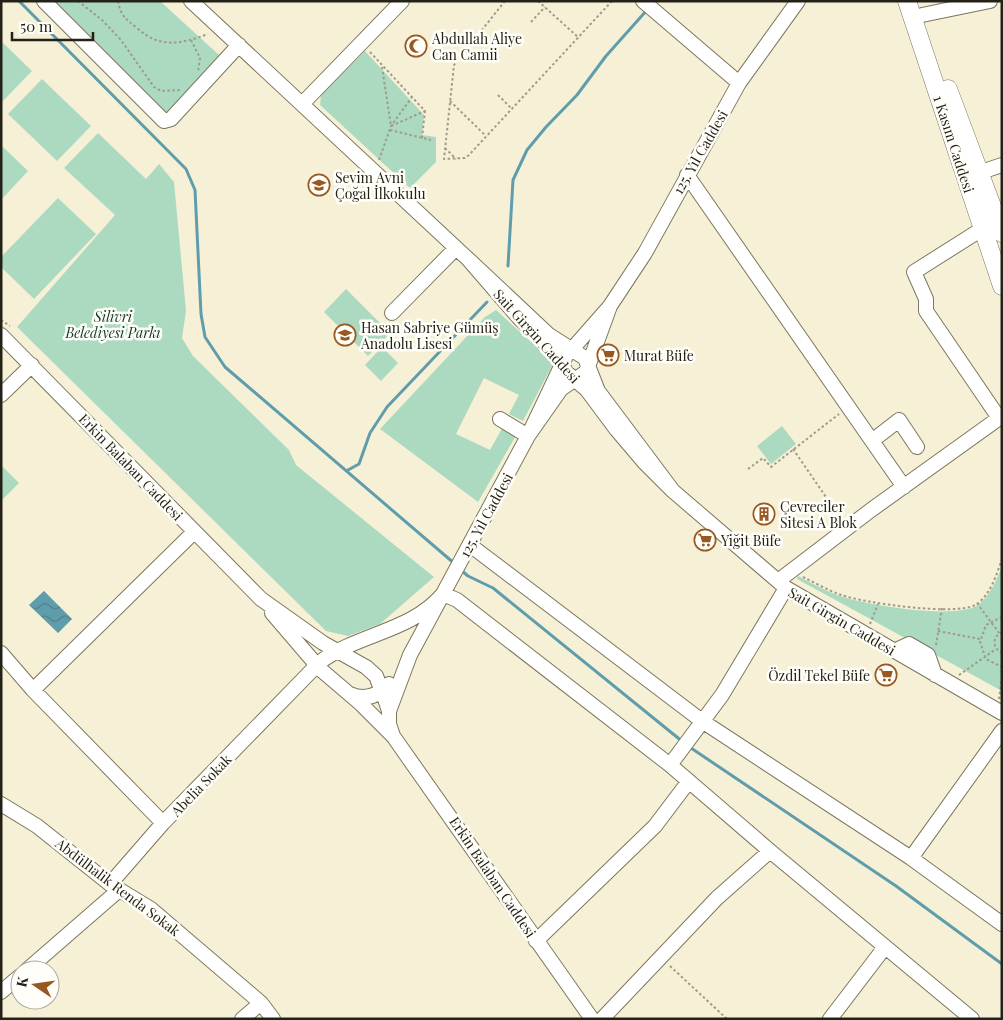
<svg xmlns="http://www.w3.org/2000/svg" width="1003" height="1020" font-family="'Playfair Display',serif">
<defs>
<pattern id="water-waves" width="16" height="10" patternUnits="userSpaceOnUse" patternTransform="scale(1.25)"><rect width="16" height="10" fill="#609dac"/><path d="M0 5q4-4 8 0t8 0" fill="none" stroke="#4f808b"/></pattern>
</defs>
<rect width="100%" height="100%" fill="#f6f1d6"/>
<path fill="#abdac1" d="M35,1H160L230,65L165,129Z
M1,41L32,71L1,103Z
M365,51L424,115L422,135L436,137V162L410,188L320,105L321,95Z
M42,79L91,126L57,161L8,114Z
M98,133L146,179L159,164L174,182L186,311L182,338L193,356L289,450L296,465L434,577L380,624L348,636L326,631L17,327L115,215L64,168Z
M1,145L28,171L1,200Z
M58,198L96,234L34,299L1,267V257Z
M346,289L390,333L368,356L324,312Z
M496,310L550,359L553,364L523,421L509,414L519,395L484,378L456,434L490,450L504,425L518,432L478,502L380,429L485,317Z
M382,347L398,363L381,381L365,365Z
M782,426L796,444L771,464L757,446Z
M1,465L19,483L1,501Z
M1002,566V691L797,579L798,576C812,583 827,592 843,597C869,605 955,620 978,605C990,596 997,579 1002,566Z"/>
<path fill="url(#water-waves)" d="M44,591L72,619L58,633L29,605Z"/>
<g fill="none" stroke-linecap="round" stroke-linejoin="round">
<path stroke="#609dac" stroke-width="3" d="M19,1L186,169L195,190L201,314L205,337L225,367L455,564
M508,266L513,180L527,150L546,127L577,95L606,56L647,10
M348,470L359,464L370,433L387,407L487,302
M461,570L468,576L493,588L683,742
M688,746L896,886L1002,964"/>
<g stroke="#7b775e" stroke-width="16">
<path id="minor" d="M44,1L164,121L171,119L239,45
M191,1L468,259
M643,1L739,83
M922,15L990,1
M302,104L402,1
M978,173L1002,165
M687,175L904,487
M982,229L914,272L926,299V311L999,418
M610,306L586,372L561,389L528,436L566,356L610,306L645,253L739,83L798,1
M392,313L456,248
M1,335L261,599L323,643L366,667L376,676L385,699L389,711V724L393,736
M1,395L32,365
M872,441L899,420L917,447
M673,491L598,391L585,358L549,335L468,259L520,319L557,354L566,372L587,390L616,429L644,462L673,491L786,588L1002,713
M470,545L702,721L911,858L1002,924
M778,581L871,510L1002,416
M443,594L457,600L670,765L770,851L972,1019
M272,613L320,669L361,704L393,736L592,1019
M894,651L909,644L928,655L935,675
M1,653L33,690L163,823
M33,690L194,532
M350,694C365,701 378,696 389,684
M389,711L410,655L528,436L500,419
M670,765L722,695L786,588
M1,804L37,826L110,884L151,909L261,1003L273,1019
M911,858L1002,731
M110,884L163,823L320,662C359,633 411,632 443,594
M536,941L655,826L689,781
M27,970L119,890
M1,992L20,976
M242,1019L261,1003
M602,1019L717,898L770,851
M830,1019L885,947"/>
</g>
<g stroke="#7b775e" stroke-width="19">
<path id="major" d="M907,1L1002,286
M948,89L1002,233"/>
</g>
<path stroke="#9f9b87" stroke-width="2" stroke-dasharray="2.5 2.5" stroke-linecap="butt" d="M78,1L102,20L121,40L154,87L161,91L180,90
M118,1C121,17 125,18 137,28C160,49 181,44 208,34
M505,1L454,65L444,159L465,158L469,155L612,1
M538,1L579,38
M531,22L545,7
M191,40L200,58L198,72
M370,52L425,111L391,126
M382,67L391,126
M498,95L512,109
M450,101L486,136
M390,130L431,140
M422,138L425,111
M445,148L456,159
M379,160L391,126L412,97
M1,320L10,326
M793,449L841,519
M748,469L763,458L771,467L839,414
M803,577C815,583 828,590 841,595C865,603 954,616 975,605C990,597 997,573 1002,559
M977,603L999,633
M1002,617L986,625L980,642L986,659L1002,667
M870,624L878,604
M938,631L980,639
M1002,632C992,637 992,648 1002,653
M936,645L942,608
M959,675L996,649
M999,699L1002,677
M670,966L727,1019"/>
<use href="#minor" stroke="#fff" stroke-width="14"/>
<use href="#major" stroke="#fff" stroke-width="18"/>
</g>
<defs>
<g id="mosque-ring" transform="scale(1.125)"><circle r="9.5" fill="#fffef8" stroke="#985821" stroke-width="1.5"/><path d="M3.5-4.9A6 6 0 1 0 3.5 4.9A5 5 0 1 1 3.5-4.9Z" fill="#985821"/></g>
<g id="school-ring" transform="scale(1.125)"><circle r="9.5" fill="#fffef8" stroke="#985821" stroke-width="1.5"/><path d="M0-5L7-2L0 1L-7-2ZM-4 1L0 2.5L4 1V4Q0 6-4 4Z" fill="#985821"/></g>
<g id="supermarket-ring" transform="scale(1.125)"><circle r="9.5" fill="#fffef8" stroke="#985821" stroke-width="1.5"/><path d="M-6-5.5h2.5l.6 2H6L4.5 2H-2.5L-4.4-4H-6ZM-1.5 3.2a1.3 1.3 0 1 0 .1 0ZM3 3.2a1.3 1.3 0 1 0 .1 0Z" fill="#985821"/></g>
<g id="building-ring" transform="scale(1.125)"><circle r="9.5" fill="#fffef8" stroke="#985821" stroke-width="1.5"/><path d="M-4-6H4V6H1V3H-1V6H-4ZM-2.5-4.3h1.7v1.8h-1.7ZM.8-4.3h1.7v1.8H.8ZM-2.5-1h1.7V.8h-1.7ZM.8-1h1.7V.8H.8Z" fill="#985821"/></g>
</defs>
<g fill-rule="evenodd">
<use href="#mosque-ring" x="416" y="46"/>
<use href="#school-ring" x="319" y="185"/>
<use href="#school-ring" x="345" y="335"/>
<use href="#supermarket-ring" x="608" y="355"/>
<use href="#building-ring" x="764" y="514"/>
<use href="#supermarket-ring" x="705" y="540"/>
<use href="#supermarket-ring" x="886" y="675"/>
</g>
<g text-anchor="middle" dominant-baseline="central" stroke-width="5" stroke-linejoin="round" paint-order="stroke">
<g font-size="14" fill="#242218" stroke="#fffef8" text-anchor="start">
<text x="432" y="38">Abdullah Aliye<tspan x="432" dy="16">Can Camii</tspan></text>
<text x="335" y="177">Sevim Avni<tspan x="335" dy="16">Çoğal İlkokulu</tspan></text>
<text x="361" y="327">Hasan Sabriye Gümüş<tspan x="361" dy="16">Anadolu Lisesi</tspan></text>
<text x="624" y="355">Murat Büfe</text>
<text x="780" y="506">Çevreciler<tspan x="780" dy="16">Sitesi A Blok</tspan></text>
<text x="721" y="540">Yiğit Büfe</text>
<text x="870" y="675" text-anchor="end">Özdil Tekel Büfe</text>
</g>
<g font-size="14" fill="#242218" stroke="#fffef8">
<text transform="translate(954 144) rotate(72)">1 Kasım Caddesi</text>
<text transform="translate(700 152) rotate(-60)">125. Yıl Caddesi</text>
<text transform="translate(537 336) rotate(48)">Sait Girgin Caddesi</text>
<text transform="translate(131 467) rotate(46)">Erkin Balaban Caddesi</text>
<text transform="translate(486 515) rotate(-61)">125. Yıl Caddesi</text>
<text transform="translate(842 621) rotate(30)">Sait Girgin Caddesi</text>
<text transform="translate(201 785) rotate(-46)">Abelia Sokak</text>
<text transform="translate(493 877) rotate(56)">Erkin Balaban Caddesi</text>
<text transform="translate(118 887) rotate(37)">Abdülhalik Renda Sokak</text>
</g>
<g font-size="14" font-style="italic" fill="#0e3a28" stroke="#fffef8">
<text x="113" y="316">Silivri<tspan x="113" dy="16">Belediyesi Parkı</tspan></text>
</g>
</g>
<rect width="1003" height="1020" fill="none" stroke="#242218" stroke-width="5"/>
<g transform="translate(35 985) rotate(283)"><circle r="24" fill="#fffef8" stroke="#a7a69e"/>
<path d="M0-4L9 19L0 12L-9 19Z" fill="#985821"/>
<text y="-8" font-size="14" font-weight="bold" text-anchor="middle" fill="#242218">K</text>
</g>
<path d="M12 32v8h81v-8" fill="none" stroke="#242218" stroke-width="2.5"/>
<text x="20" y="32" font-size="15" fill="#242218" stroke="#fffef8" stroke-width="4" paint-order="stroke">50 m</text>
</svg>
